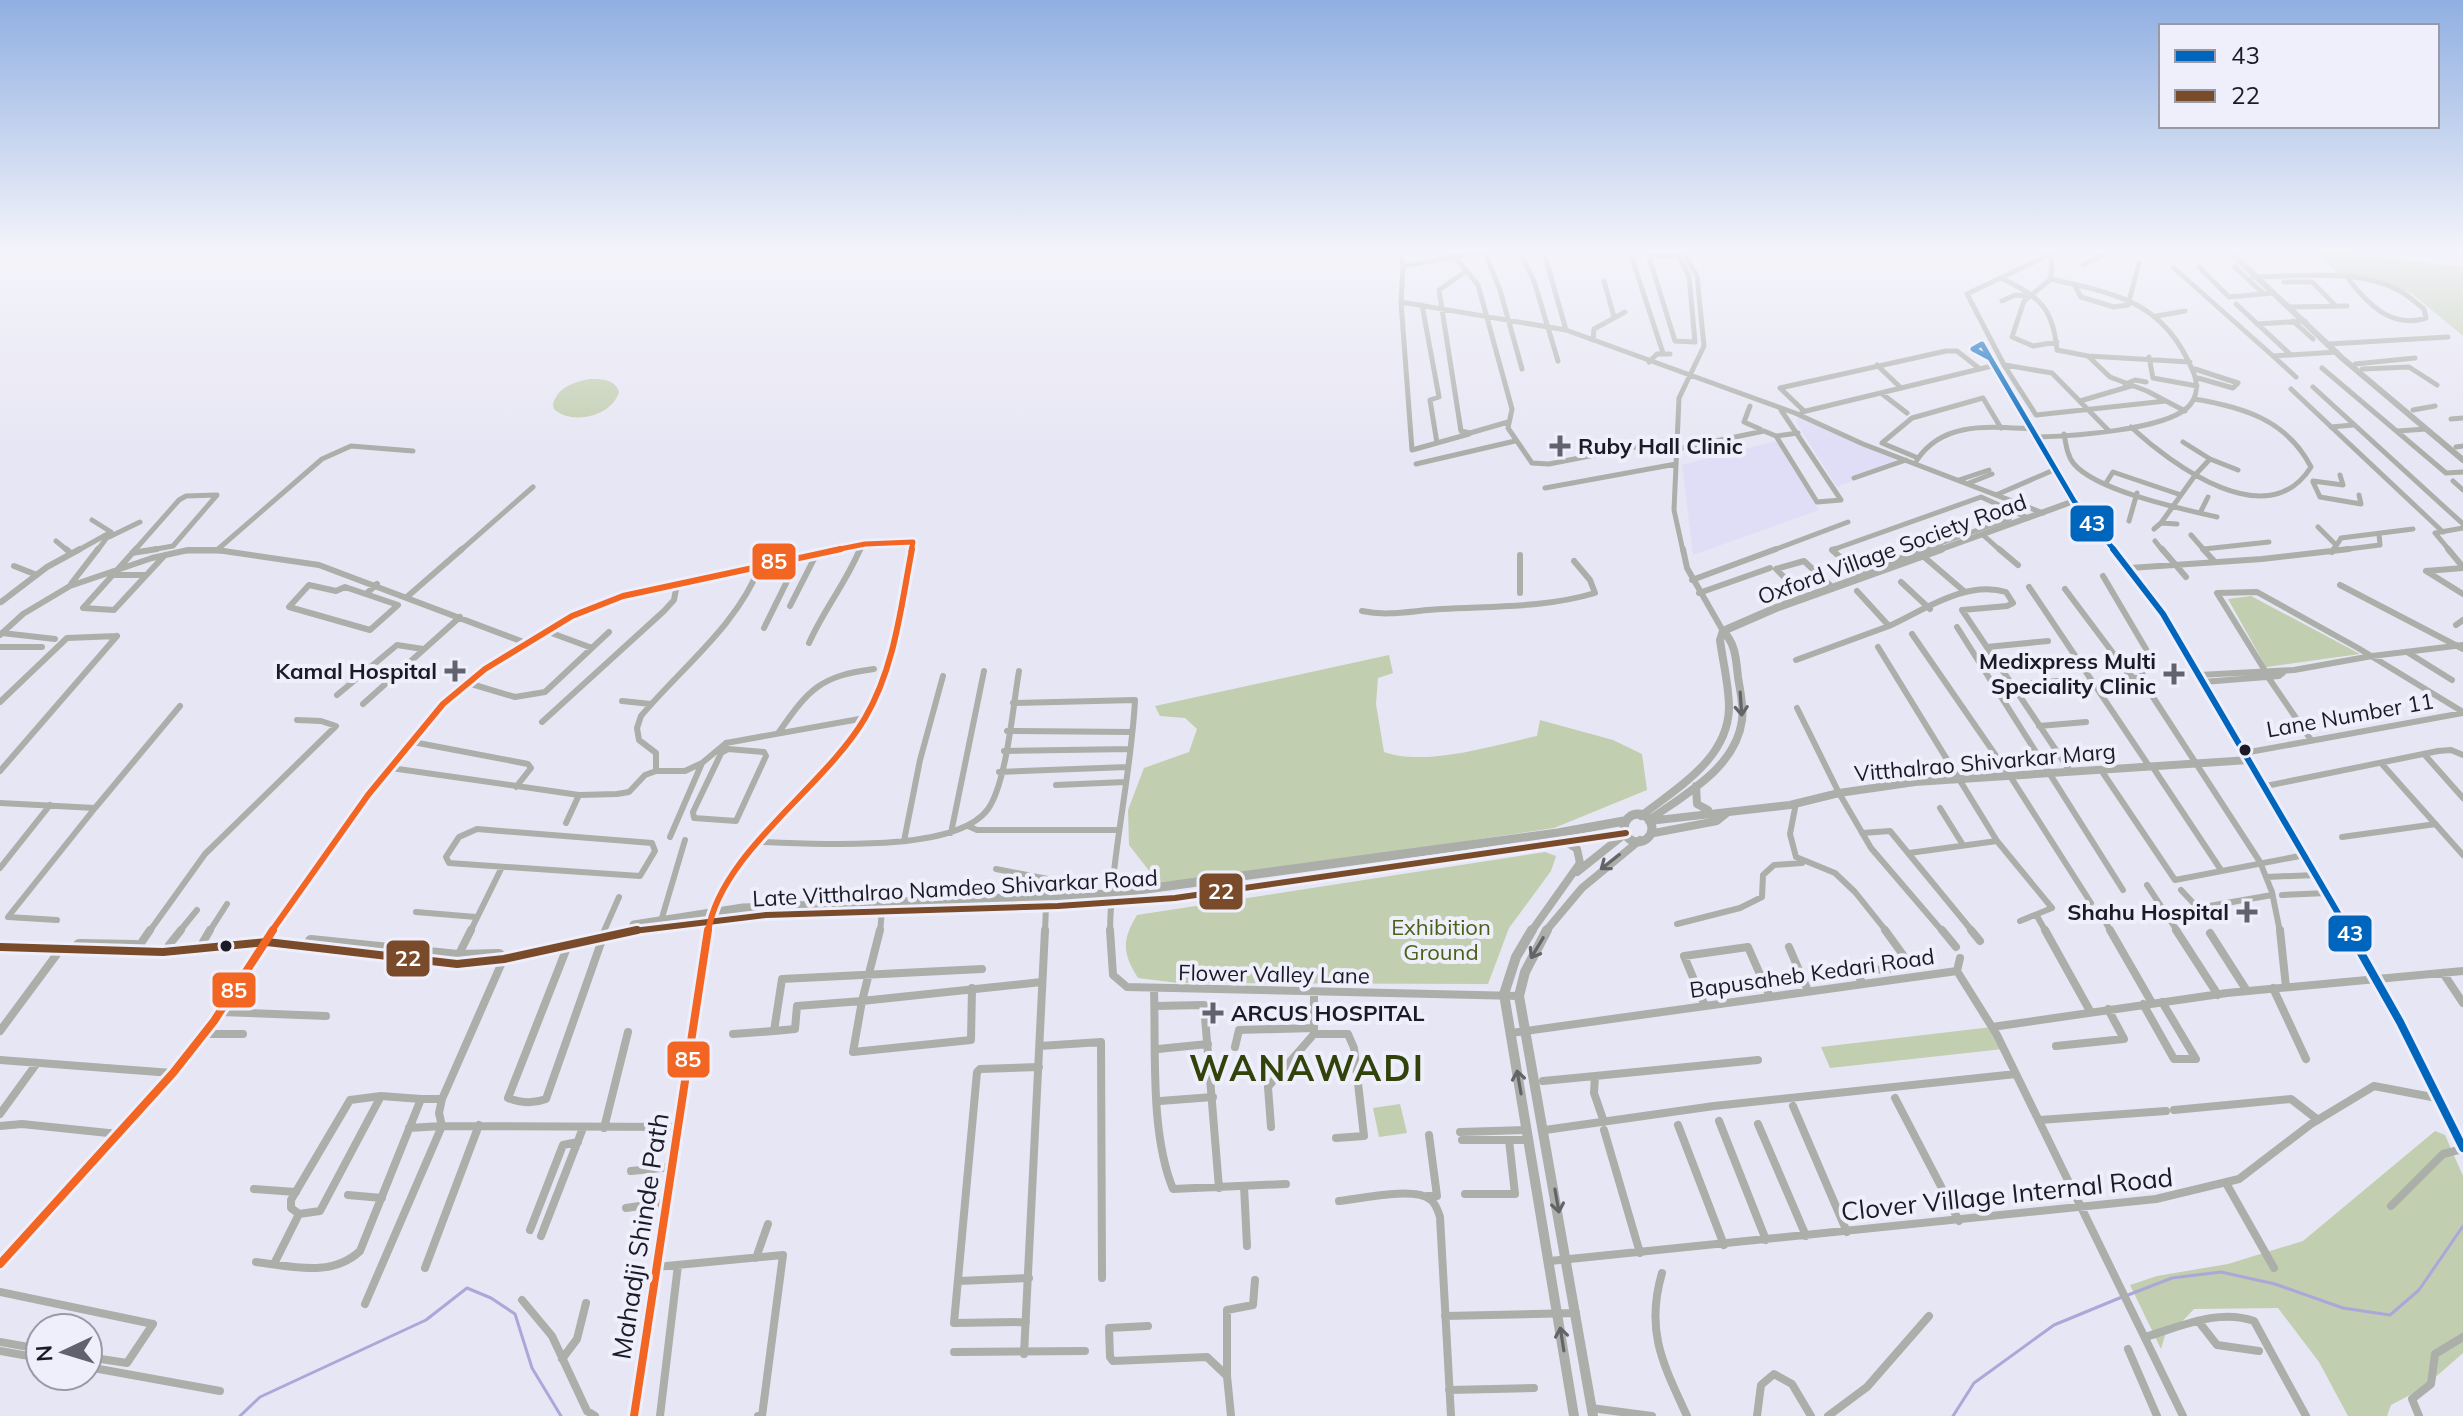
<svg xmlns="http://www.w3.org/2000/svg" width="2463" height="1416" font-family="Mulish,sans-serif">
<rect width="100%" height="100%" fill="#e7e6f4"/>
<path fill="#e0def6" d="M1798,418H1802L1905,461L1837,487L1796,422Z
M1776,441L1819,510L1693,555L1682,465Z"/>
<path fill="#c2ceb0" d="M2312,249L2463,267V336L2411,293L2338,273Z
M590,379C602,379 615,379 619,392C612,416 572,426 554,409L553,404C558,387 574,382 590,379Z
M2251,596L2360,654L2266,667L2228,599Z
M1389,655L1393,673L1378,678L1376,704L1384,752C1426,767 1494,745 1537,736L1540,720L1613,740L1642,754L1647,790L1554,828L1161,886L1129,845L1128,810L1144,768L1189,752L1197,729L1185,718L1160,716L1155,706Z
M1545,852L1556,856L1551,871L1509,928L1488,984L1178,983L1138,978C1122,953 1122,940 1137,915Z
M1992,1027L2003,1049L1830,1068L1821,1047Z
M1400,1104L1407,1133L1379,1137L1373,1108Z
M2435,1131L2445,1135L2463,1176V1353L2423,1388L2391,1405L2387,1416H2348L2319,1362L2278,1308L2194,1309L2175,1329L2166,1332L2161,1349L2130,1285L2157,1276L2228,1264L2303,1241Z"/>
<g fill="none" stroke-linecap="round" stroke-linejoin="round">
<path stroke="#aca7d9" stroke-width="3" d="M2128,1295L2172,1278L2221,1272L2275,1284L2343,1308L2390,1315L2419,1290L2463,1226
M240,1416L260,1397L426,1320L467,1288L491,1298L515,1314L532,1368L561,1416
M1953,1416L1974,1383L2054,1325L2122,1297"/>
<path stroke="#abaea9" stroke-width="5" d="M1400,249L1403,266L1496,249
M1518,249L1534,281L1558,361
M1543,249L1566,330
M1629,249L1663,353
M1681,249L1697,276L1704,346L1679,398L1674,510L1683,551
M2061,249L1967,294L2004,365L2036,415L2166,401
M1484,251L1500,290L1522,369
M1655,255H1678L1689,276L1695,342L1675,341L1649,257Z
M1455,257L1478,285L1512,409L1508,428L1532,463L1549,464L1656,443L1666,444L1676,456
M2083,265L2114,249
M1403,266L1401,302L1566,330L1795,413L1863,444L2043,513
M2199,267L2229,297L2273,293
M2235,267L2264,294
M2174,268L2273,356L2337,352
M1465,272L1439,290L1461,431L1470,433L1508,422
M2253,277C2298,276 2357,269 2398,290C2408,295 2416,303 2424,309L2426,318C2392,329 2369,305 2349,280
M2003,279C2040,297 2053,308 2057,350L2088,356L2110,377L2147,391L2185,411
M2051,279L2024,301L2012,337L2033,346L2057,342
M1604,281L1614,317
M2284,282H2312L2336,306
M2075,286L2081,297L2114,307L2128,305L2139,263
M2002,301L2015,295L2029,296
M1401,302L1412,450L1469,434
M2236,304L2291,355
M1422,305L1439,397L1430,400L1437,443
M2289,307L2347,306
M2157,316L2185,311
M2293,321L2313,339
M2257,324L2305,321
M1593,340L1594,329L1625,312
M1982,344L1991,359L1973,349Z
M2329,344L2448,337
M2088,356L2190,362
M2273,356L2296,377
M2149,357L2153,378L2197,386
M1991,359L2074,501
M1649,362L1657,354H1670
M2355,364L2415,358
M1877,365L1901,388
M2005,365L2052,373L2108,430
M2322,368L2446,473L2463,472
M2195,369L2238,383L2233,388L2198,378
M2362,369L2409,367L2437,385
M2125,384L2135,380L2146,382
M2313,387L2463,524
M2291,389L2443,532
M1881,393L1907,413
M2080,401L2131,386
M1750,406L1744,422L1760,429
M2413,410L2435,406
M1804,411L1780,388L1946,351H1957L1980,369
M1802,412L1996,365
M2451,419L2463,418
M2131,427C2172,465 2268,536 2311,467C2287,420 2243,407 2194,399
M2331,427L2353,425
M2398,431L2426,429
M2064,434C2066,444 2067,456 2074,464C2097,491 2182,509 2217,517
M1776,436L1798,433
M2039,437C2073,436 2162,430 2187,408C2199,397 2198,382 2192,369C2163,301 2116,294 2051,279L2052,255
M2183,442L2210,459L2238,470
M2456,447L2463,446
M1677,449L1764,431L1776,436L1817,502L1841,500L1781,410
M1918,458L1882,443L1912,418L1983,398L2001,428
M1917,460C1943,420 1992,427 2034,429
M1416,464L1515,441
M1854,478L1906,460
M1959,480L1989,470
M2313,481L2343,485L2340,475
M2453,481L2463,490
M2313,482L2320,497L2361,504L2359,495
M1969,483L1992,474
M2106,483L2113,472L2181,495
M1545,488L1676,464
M1996,495L2056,469
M2200,513L2208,497
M92,520L111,532
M2129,521L2137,493
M2161,523L2196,474L2210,459
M2318,527L2336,545
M2154,529L2161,523L2177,524
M1983,535L2001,551
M2191,535L2205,551
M109,537L140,522
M56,541L68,551
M2155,541L2163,551
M2204,549L2269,542
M217,550L322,459L351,446L413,451
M1832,550L1981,497L2028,518
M77,551L111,532L97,551
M134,551L179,500L186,496L217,495L173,546L145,551
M185,551H222
M460,551L533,487
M830,551L865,544L913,542L911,551
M860,551L862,545
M1771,551L1848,522
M1918,551L2009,519L2012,512
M2332,551L2380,545L2379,534
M2333,551L2341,538L2413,529
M2450,551L2435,533L2463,528"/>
<path stroke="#abaea9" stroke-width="6" d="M66,549L71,553
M136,549L83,608L114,610L165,555
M1683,549L1687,568L1723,631
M1999,549L2018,565
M2162,549L2186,577
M2203,549L2215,562
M2448,549L2463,567
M1832,550L1836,549
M1832,550L1857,572L1924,549
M2332,552L2334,549
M132,553L157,549
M1520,555V593
M1923,556L1965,592
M14,566L37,575
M2130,568L2262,559L2349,549
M2426,571L2463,594
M2426,571L2463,568
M113,575H145
M2103,576L2153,661L2151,665L2140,667L2144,678H2132
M1692,580L1776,549
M1901,582L1930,609
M71,584L98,549
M309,585L336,591L345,587L398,605L370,630L289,607Z
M2340,585L2463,649
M2029,587L2149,766
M2065,589L2128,673L2149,691L2260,862L2272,892L2280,932
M1857,591L1889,626C1924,610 1966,580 2006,592L2013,603L2007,606L1962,610L2070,771
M1699,593L1770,568
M366,594L377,584
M408,596L462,549
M1805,598L1776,569L1804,561L1833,588
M1,602L47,567L80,549
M790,606L817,553
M1362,611C1389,617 1415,610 1442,609C1494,606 1545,608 1595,593L1590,580L1574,561
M2456,625L2463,620
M1957,627L2123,890
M764,628L799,557
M546,631L592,648
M2,633L55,639
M1912,634L2010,776L2091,903
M0,635L23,614L70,586L152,558L188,550H217L319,565L526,643
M809,643C824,609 846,583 860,549
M0,647H42
M1878,647L1997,841L2052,908L2020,921
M1987,647L2048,641
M2407,652L2452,680
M1796,660L1889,626
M2264,669L2217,593L2257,592L2358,648L2463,712
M2199,675L2294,670L2372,656L2463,645
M2268,677L2311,740
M2203,682L2279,676L2285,671
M468,683L515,697L545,692L609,632
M2012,685L2057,681
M337,695L397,645L423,649
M622,701L651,704
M0,702L67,638L117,636
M1013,703L1135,700C1131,778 1111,854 1110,932
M363,704L460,617
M1797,708L1839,793L1871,848L1943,932
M542,722L664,611L674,600L677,584
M2039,726L2086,722
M1007,731L1132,732
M779,732C809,689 820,676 874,669
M413,742L528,764L531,768L516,787
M1004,751L1130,749
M723,752L728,749L764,752L766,756L736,821L694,818L693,812L726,743
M2244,753L2463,713
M2424,754L2463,798
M2381,763L2463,855
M2152,766L2221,870
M391,768L579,795L617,794L629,792L645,775L656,771H685L702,763L726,743L865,718
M2101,770L2175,880L2305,855
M0,771L117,636
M656,771V753L639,740L637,728L641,716C683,666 737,626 761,564
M999,772L1127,767
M1056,785L1125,782
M2266,786L2438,751L2451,750L2463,755
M0,803L95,808L180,706
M1796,803L1790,834L1796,857L1835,873L1855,892L1887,932
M1940,808L1963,845
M566,823L579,795
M968,826L977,830H1117
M477,829L652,843L655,851L640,876L449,863L446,857L459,837Z
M951,833L984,671
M1862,833L1890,831L1973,932
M670,837L702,763
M2342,837L2436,824
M904,841L920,760L943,676
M757,842C810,843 955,855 988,809C1007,782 1013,705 1019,671
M1909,853L1997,841
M0,868L50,805
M996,869L1084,886L1093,890L1094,895
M2266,877L2316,875
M2147,885L2178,932
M2181,890L2198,908L2272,895
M2282,895L2327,893
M416,912L476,917
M2037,916L2046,932
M57,920L8,917L95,808
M661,921L685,840
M2106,923L2111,932
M1677,924L1740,908L1762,897L1763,875L1774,865L1802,863
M604,931L619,897
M149,932L205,854L336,726L321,721L297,720
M179,932L197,910
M209,932L227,904
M271,932L368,795L443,704L485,669L572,616L623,596L841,549
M470,932L502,867
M708,932C720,853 824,788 865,718C895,667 901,606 912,549
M880,932L882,911
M1045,932L1046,906"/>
<path stroke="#abaea9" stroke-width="8" d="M880,930L862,1001L1042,982
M1110,930L1113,975L1127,987L1519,996
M1885,930L1906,959
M1942,930L1956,947
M1971,930L1980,941
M2045,930L2090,1011
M2110,930L2152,1003
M2176,930L2218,995
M2280,930L2286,987
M2210,933L2247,991
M203,942L210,930
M169,945L181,930
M568,945L508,1098C521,1103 533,1104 546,1099L603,937
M139,946L150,930
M1789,947L1808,991
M458,956L471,930
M503,960L442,1099L439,1113L442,1126L677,1127
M1957,971L1960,958
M2443,973L2463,1003
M1862,983L1857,972L1893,968
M2273,988L2306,1059
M1154,990C1156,1051 1150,1133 1173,1189L1286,1184
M2143,1004L2174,1059H2196L2162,1002
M1155,1006L1204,1005L1219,1188
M1705,1006L1684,956L1748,947L1770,997
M220,1012L326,1016
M1992,1027L2227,993L2463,971
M0,1031L60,950
M774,1031L795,1029L797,1006L862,1001L853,1052L971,1040L972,988
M1511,1033L1957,971L1997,1035L2183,1416
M203,1034H243
M733,1034L774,1031L782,979L982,969
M1314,1034H1348L1354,1048L1364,1136L1336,1138
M1040,1046L1101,1042L1102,1278
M2056,1046L2124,1039L2108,1009
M1235,1047L1239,1030L1314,1028
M1158,1049L1208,1044
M0,1060L172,1073
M1543,1081L1595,1076
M381,1096L421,1099
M381,1096L320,1211L299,1214L291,1208V1200L350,1100Z
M1895,1098L1959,1221
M1160,1101L1213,1097
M1793,1106L1847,1232
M2174,1110L2291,1099L2318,1120
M0,1114L37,1063
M2040,1120L2166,1111
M1719,1121L1766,1240
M1604,1122L1594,1093L1595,1076L1758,1060
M1758,1124L1806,1236
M1678,1125L1724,1245
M0,1126L22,1124L118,1134
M1271,1127L1268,1087L1314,1034V993
M604,1128L628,1032
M1545,1130L1714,1106L2016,1074
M1604,1130L1640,1253
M1460,1132L1527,1130
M1462,1140H1529
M631,1171L671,1167
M2226,1183L2274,1268
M1244,1186L1247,1246
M254,1189L296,1192
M1465,1194H1515L1509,1140
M348,1195L382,1198
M1427,1196H1437L1429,1135
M1339,1201C1359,1199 1415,1186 1431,1200C1436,1204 1438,1211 1440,1217L1451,1416
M2391,1206L2443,1154L2463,1149
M626,1208L666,1202
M530,1230L563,1145L578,1142
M541,1236L583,1128
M756,1258L768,1224
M1550,1261L2156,1199L2239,1179L2311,1124L2374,1086L2437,1098
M256,1262C292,1266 331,1278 360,1251L421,1099H442
M0,1264L173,1073L214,1021L273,930
M274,1264L299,1214
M656,1267L783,1255L762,1416H758
M425,1268L479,1125
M1662,1273C1645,1331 1663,1364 1687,1416
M958,1281L1029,1278
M0,1292L153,1324L127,1363L88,1357
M522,1300L552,1336L587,1411L595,1416
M365,1304L442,1126L409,1128
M1445,1316L1576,1313
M1026,1322L954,1323L977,1072L980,1069L1039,1067
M2199,1322L2217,1345L2259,1351
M1148,1326L1109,1328L1110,1357L1113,1361L1207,1357L1227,1376L1231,1416
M2145,1337C2180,1327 2218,1308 2254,1321L2306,1416
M0,1342L40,1349
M2128,1349L2157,1416
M0,1351L40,1358
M954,1352L1085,1351
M1024,1354L1045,930
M562,1359L577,1339L586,1303
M88,1367L220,1391
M1227,1376V1310L1253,1305L1255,1280
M1449,1390L1534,1388
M1591,1408L1652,1416
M634,1416L708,930
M660,1416L678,1265
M1757,1416L1761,1385L1774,1374L1792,1384L1811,1416
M1828,1416L1867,1387L1929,1316
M2419,1416L2412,1399L2431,1384L2435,1354L2463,1337"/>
<path stroke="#abaea9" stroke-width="6" d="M2227,249L2342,358L2463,460
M1936,551L2074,501L2115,551"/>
<path stroke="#abaea9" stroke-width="8" d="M2113,549L2148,591L2176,635L2348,932
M1723,631L1776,608L1941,549
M1696,786L1697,804L1708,810
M1641,816C1677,788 1728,759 1729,708C1729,685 1723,663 1720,640L1723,631
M1652,818C1687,793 1736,767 1742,720C1744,706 1740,691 1738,677C1736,660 1736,644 1723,631
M1649,821L1790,805L1839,793L1915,782L2249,760
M1654,833L1717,821L1727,813
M1577,872L1626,833
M1531,932L1580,863L1577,849L1566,842
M1545,932L1582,888L1640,840"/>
<path stroke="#abaea9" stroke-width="10" d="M1532,930L1516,957L1504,994L1574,1416
M1547,930L1525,972L1519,996L1593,1416
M2347,930L2400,1022L2463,1148"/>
<path stroke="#abada9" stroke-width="9" d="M1624 828a14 14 0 1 1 28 0a14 14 0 1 1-28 0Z
M634,925L743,908L1109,894L1558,833L1624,821
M625,932L766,915L1058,906L1175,898L1626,833"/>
<path stroke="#abada9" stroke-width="12" d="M311,941L458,956L499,955
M79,945L136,946
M0,947L163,952L267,942L457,964L504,959L637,930"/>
<g stroke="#efeffc" stroke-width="10">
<path id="bus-1-far2" d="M1982,344L1990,358L1973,349Z
M1990,358L2074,501L2115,551"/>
</g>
<g stroke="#efeffc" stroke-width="12">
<path id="bus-1-far1" d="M2113,549L2163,614L2349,932"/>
</g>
<g stroke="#efeffc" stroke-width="14">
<path id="bus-1" d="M2348,930L2400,1022L2463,1148"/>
</g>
<g stroke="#efeffc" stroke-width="12">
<path id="bus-2-far1" d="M625,932L766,915L1058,906L1175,898L1626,833"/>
</g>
<g stroke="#efeffc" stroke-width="14">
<path id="bus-2" d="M0,947L163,952L267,942L457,964L504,959L637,930"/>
</g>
<g stroke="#efeffc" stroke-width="10">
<path id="bus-3-far2" d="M830,551L865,544L913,542L911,551"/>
</g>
<g stroke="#efeffc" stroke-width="12">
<path id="bus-3-far1" d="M271,932L368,795L443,704L485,669L572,616L623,596L841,549
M708,932C720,853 824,788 865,718C895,667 901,606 912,549"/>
</g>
<g stroke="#efeffc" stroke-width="14">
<path id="bus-3" d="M0,1264L173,1073L214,1021L273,930
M634,1416L708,930"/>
</g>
<use href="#bus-1-far2" stroke="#0065bd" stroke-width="5"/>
<use href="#bus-1-far1" stroke="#0065bd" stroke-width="6"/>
<use href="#bus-1" stroke="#0065bd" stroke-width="8"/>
<use href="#bus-2-far1" stroke="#7a4b2a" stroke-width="6"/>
<use href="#bus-2" stroke="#7a4b2a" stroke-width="8"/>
<use href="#bus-3-far2" stroke="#f26522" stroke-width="5"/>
<use href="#bus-3-far1" stroke="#f26522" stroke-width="6"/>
<use href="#bus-3" stroke="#f26522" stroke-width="8"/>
</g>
<defs><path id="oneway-shaft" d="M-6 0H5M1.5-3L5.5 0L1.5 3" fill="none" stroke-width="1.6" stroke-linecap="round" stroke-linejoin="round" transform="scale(2)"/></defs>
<g stroke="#636468">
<use href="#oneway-shaft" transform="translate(1741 704) rotate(86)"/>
<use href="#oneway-shaft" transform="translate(1610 862) rotate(142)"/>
<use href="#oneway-shaft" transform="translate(1537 948) rotate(121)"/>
<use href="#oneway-shaft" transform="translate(1519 1082) rotate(-100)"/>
<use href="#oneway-shaft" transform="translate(1557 1201) rotate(80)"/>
<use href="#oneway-shaft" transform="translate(1562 1339) rotate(-99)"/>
</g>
<linearGradient id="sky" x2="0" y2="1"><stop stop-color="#90afe2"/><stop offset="0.56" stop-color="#f4f4fa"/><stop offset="1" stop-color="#f4f4fa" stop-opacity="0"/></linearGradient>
<rect width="2463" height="447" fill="url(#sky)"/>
<g fill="#62616e" stroke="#efeffc" stroke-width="3">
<path d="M1556 434h8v8h8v8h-8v8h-8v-8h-8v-8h8z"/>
<path d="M451 659h8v8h8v8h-8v8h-8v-8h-8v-8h8z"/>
<path d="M2170 662h8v8h8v8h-8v8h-8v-8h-8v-8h8z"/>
<path d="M2243 900h8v8h8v8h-8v8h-8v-8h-8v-8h8z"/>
<path d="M1209 1001h8v8h8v8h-8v8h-8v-8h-8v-8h8z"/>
</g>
<g fill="#1b1a26" stroke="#efeffc" stroke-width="3">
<circle cx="2245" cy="750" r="7"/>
<circle cx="226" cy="946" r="7"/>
</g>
<g text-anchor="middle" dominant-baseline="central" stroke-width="8" stroke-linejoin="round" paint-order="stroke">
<g font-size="22" font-weight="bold" fill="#1b1a26" stroke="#efeffc" text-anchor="end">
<text x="1578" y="446" text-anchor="start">Ruby Hall Clinic</text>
<text x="2156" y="661">Medixpress Multi<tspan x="2156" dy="25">Speciality Clinic</tspan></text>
<text x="437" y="671">Kamal Hospital</text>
<text x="2229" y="912">Shahu Hospital</text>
<text x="1231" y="1013" text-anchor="start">ARCUS HOSPITAL</text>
</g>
<g font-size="22" fill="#1b1a26" stroke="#efeffc">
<text transform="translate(1892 549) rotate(-20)">Oxford Village Society Road</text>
<text transform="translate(2350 715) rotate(-10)">Lane Number 11</text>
<text transform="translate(1985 762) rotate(-5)">Vitthalrao Shivarkar Marg</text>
<text transform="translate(955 888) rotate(-3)">Late Vitthalrao Namdeo Shivarkar Road</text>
<text transform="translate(1812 973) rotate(-8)">Bapusaheb Kedari Road</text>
<text transform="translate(1274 974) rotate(1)">Flower Valley Lane</text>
</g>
<g font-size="22" fill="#4b6117" stroke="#efeffc">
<text x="1441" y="927">Exhibition<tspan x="1441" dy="25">Ground</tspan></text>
</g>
<g font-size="26" fill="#1b1a26" stroke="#efeffc">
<text transform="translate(2007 1194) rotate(-6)">Clover Village Internal Road</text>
<text transform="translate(640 1236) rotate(-81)">Mahadji Shinde Path</text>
</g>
<g font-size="36" font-weight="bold" letter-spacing="2" fill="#32420b" stroke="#efeffc">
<text x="1307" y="1067">WANAWADI</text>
</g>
</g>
<g stroke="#efeffc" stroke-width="3">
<rect x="2069" y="504" width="46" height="39" rx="8" fill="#0065bd"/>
<rect x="751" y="542" width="46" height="39" rx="8" fill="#f26522"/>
<rect x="1198" y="872" width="46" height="39" rx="8" fill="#7a4b2a"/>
<rect x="2327" y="914" width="46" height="39" rx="8" fill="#0065bd"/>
<rect x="385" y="939" width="46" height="39" rx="8" fill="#7a4b2a"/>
<rect x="211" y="971" width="46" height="38" rx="8" fill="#f26522"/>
<rect x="666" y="1040" width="45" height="39" rx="8" fill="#f26522"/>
</g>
<g font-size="22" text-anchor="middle" font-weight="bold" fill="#fff">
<text x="2092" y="531">43</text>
<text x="774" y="569">85</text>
<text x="1221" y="899">22</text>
<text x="2350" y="941">43</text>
<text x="408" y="966">22</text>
<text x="234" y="998">85</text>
<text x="688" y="1067">85</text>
</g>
<rect x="2159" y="24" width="280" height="104" fill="#efeffc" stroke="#9a9aa6" stroke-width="2"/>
<rect x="2175" y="50" width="40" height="12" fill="#0065bd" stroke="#9a9aa6" stroke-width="2"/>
<text x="2231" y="64" font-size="24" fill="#1b1a26">43</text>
<rect x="2175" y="90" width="40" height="12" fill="#7a4b2a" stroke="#9a9aa6" stroke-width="2"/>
<text x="2231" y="104" font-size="24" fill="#1b1a26">22</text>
<g transform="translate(64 1352) rotate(266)"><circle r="38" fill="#efeffc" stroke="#9a9aa6" stroke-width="2"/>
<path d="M0-6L14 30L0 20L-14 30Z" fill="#62616e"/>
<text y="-12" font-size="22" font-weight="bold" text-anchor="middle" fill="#1b1a26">N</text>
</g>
</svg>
